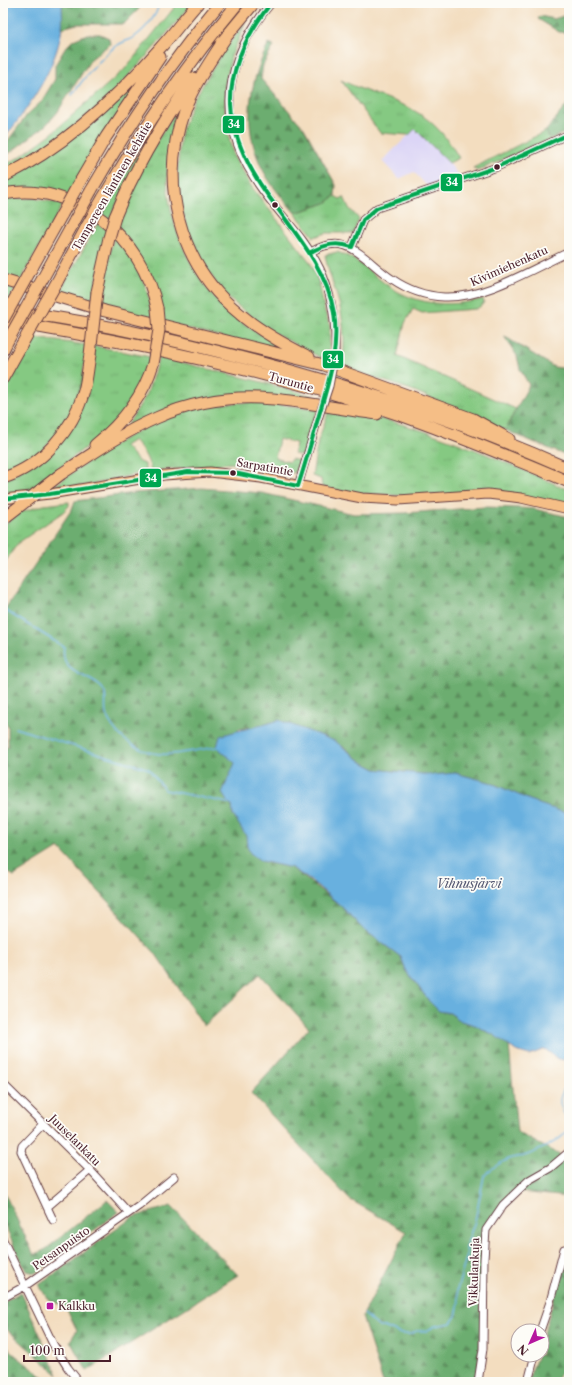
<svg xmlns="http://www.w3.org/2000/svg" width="572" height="1385" font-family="'Libre Caslon Text',serif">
<defs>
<pattern id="grass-tufts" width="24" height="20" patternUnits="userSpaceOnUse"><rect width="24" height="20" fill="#85c982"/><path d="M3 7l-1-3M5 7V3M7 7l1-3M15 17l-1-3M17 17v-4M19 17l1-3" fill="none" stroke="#74ac70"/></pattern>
<pattern id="forest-firs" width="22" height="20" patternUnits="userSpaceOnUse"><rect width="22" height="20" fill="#6cad70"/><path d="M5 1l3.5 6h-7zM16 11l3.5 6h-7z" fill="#5b8c5c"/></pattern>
</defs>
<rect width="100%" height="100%" fill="#fdfcf7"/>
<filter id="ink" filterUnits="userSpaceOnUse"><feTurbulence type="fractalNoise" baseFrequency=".025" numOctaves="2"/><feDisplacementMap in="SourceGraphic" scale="8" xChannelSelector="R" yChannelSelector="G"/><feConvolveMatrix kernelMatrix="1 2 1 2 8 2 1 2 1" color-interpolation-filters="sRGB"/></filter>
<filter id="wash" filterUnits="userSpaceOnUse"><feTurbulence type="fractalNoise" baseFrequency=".012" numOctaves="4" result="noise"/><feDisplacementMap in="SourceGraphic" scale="16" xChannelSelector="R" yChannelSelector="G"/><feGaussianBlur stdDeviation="0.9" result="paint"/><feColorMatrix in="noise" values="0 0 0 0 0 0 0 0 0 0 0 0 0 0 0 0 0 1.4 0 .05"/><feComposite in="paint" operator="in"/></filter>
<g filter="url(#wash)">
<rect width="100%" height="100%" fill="#f3ddbf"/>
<path fill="#dcd5f6" d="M415,129L449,163L459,176L428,187L414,172L399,179L382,161Z"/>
<path fill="url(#grass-tufts)" stroke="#687456" d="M178,3H193C151,51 110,102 58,140C41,153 21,162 3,173V166L21,156L51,134L124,70Z
M246,22L231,57L225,85V124L234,157L251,186L310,262L319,282L324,309L330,326L329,362L267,329L223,294L190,242L176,186L181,132L193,101L225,49Z
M149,66L66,198L3,192V182Z
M197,78C190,96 184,114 178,132C175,140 171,147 169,155C159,212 193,288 240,321C260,335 283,346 304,358L161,322L159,300L117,227L144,161Z
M341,80C394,106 427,101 459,158L449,163L415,129L409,135L380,133Z
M546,131L550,139L477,171L473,168Z
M148,138L109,221L102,215L120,182Z
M335,196L340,199L344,197L349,208L359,219L353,233H326L314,237L295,213L326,203Z
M33,198L63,204L19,283L3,278V199Z
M98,223L108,230L91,305L58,295Z
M114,235C137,259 149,288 153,320L98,307Z
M337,252C355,257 368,270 383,282C413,305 447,308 483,299L484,302L481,306L476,309L422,313L413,309L405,323L397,356L516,409L505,430L412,390L342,367C346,343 344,317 336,293C332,280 327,269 325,255Z
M3,285L15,289L7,305L3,304Z
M34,338L87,345L81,387L71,416L39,455L3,474V392Z
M94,346L151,357L145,376L126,411L90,444L27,493L3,495V482L62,440Z
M159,357L262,382L320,398L319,403L221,397L125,429L147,394Z
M254,402L318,409L303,456L294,454L296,443L279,439L275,458L289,462L291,459L300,461L294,473C268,469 237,458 212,466L151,471C148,458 143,450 134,440L125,446L139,462L145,464V472L89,485L49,490C93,457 140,424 193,409C212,404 234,403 254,402Z
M329,410C345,412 362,414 377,418C443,433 507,463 569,490V505L499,492L412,496L352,493L322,487L321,479L312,476L318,441Z
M69,502V506L63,512L18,543L3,565V526L21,512L44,505Z"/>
<path fill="url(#forest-firs)" stroke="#5b664e" d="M62,3H138L139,9L124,24H77L62,28Z
M569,14V33L559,32L538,19L540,16L554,19Z
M87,34H100L109,38L110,44L91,59L57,113L45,126L3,158V147L27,115L41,102L55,79V65L66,47L73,40Z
M269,43L274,46L263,65L261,79L304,128L336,185L335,196L326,203L295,213C284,200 272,187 264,172C241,129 248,85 269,43Z
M569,102V131L550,139L546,131Z
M504,336L554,367L569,369V457L505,430L529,385L520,369L517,356Z
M202,488L262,493L354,514L405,513L485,507L519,508L534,509L569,517V814L539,804L489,782L455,773L432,775L375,769L362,762L344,747L279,720L262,726L238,729L232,805L233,815L247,836V846L261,861L292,868L341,906L363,929L401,957L406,970L429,1001L439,1011L450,1013L461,1021L475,1025L494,1035L509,1045L517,1132L569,1160V1197L519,1192L486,1230L481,1349L476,1382H383L362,1317L406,1232L349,1199L251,1093L309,1028L260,974L204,1026L155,953L59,848L14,876L3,869V747H8V728L3,715V612L72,509L75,501L134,493Z
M3,1190L34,1255L46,1249L107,1200L119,1212L36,1273L26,1271L3,1222Z
M171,1206L238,1275L87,1371L70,1341L77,1330L66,1308L47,1298L39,1285L133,1217Z
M569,1246V1365L552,1382H527L538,1355H542V1340Z
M21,1292L58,1375L3,1326V1302Z
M3,1341L15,1355L50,1382H3Z"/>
<path fill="#68b0df" stroke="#596885" d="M3,3H62C62,11 63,20 62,28C56,70 28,108 3,140Z
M279,720L335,741L362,762L375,769L432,775L455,773L489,782L539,804L569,814V1064L565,1060L558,1059L545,1049L529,1055L516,1051L494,1035L475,1025L461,1021L450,1013L439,1011L429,1001L406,970L401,957L363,929L341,906L314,883L292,868L261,861L250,853L247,846L246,836L233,815L232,805L228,803L222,793L235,763L217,747L220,736C240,729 260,727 279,720Z"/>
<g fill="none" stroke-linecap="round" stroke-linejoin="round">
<path stroke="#68b0df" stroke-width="1.5" d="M72,95C83,79 97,63 111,50C118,43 125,42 133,38C142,32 159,15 158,4
M3,609L64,647C60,674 85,673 100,686C109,693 104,704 106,714C110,725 116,732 124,739C157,765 181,751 218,747
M15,728L149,769L165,790L228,803
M364,1314L379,1327H384L401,1334H412L416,1331H426L435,1326L451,1323L456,1316L459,1303L457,1290L467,1255L466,1246L475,1221L484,1176C490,1169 501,1162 509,1159C514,1157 520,1157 524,1156C534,1153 565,1139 568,1129C571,1118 559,1111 560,1100C560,1095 565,1089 566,1083H569"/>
</g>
</g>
<g filter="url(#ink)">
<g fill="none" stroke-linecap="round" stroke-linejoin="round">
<g stroke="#633c41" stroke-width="9">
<path id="minor" d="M271,3C222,62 215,124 261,188C280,215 306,239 320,269C333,296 336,325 335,354
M352,247L363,220L377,208L497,167L569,134
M311,252C349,230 363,260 392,279C408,290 425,296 444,297C484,299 532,269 569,252
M298,486L317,422
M3,1084L90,1170L129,1213
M43,1124L22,1146L21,1151L47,1207L90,1170
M47,1207L53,1220
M3,1240L53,1344L68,1368L79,1382
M3,1298L25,1286L139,1206L174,1177
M540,1331L550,1302L564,1249
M478,1382L483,1349L484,1259L486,1230L503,1205L529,1180L550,1168L569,1152
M528,1382L535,1355"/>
</g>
<g stroke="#633c41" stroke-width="11">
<path id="major" d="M3,499L50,494L164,475L210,472L261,478L362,498L398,500L488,494L521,498L569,509"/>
</g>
<g stroke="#633c41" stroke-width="13">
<path id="highway" d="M226,37C211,60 195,83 185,108C158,182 178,264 240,314C261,332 285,345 309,357
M221,43L254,3
M3,177C64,147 116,99 161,47C174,33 185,17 198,3
M78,185L106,137L160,57
M91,191C129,125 171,62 220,3
M3,194C77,181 143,238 157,308
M103,198C143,129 187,64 238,3
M115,217C135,167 162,123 193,78
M29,273L62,214
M43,278L75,220
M3,280L105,311L324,365L473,419L509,439
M57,282L87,226
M97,292L109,238
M3,310C88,320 172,339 255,361C362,389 468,424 569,469
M3,321C139,343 275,372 406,417C461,437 515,459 569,482
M3,350L7,342
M3,378L22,344
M95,445C122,423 143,398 153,364
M61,474C125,432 178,395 259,398C299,400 338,409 377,414
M3,478C42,466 73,430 84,391C87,380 88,367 90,355"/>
</g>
<use href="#minor" stroke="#fff" stroke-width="7"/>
<use href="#major" stroke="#f5be86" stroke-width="9"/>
<use href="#highway" stroke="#f5be86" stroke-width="11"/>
<g stroke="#633c41" stroke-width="9" stroke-linecap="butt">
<path id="minor-bridge" d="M317,422L329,386L335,354"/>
</g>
<g stroke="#633c41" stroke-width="13" stroke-linecap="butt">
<path id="highway-bridge" d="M62,214L78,185
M75,220L91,191
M87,226L103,198
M109,238L115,217
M3,320L29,273
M7,342L43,278
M22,344L57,282
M90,355L97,292
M153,364L159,330L157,308
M3,519L61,474"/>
</g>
<use href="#minor-bridge" stroke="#fff" stroke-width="7"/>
<use href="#highway-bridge" stroke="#f5be86" stroke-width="11"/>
<g stroke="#fdfcf7" stroke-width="7">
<path id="bus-1" d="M271,3C214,76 220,133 275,205C299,238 327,271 334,313C340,350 327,387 317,422C311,443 305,465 298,486
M352,247L363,220L377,208L497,167L569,134
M311,252C325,244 337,242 352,247
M3,499L50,494L188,472L234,473L298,486"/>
</g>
<use href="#bus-1" stroke="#00a651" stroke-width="4"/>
</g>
</g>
<g fill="#4a1f2b" stroke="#fdfcf7" stroke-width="1.5">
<circle cx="497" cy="167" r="3.5"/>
<circle cx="275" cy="205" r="3.5"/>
<circle cx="233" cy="473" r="3.5"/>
</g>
<rect fill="#b5179e" stroke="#fdfcf7" stroke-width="1.5" x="46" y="1302" width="8" height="8" rx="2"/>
<g text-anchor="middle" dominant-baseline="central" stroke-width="3.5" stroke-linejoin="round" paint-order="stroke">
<g font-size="11" fill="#4a1f2b" stroke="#fdfcf7">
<text transform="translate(112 186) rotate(-60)">Tampereen läntinen kehätie</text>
<text transform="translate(509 266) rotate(-24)">Kivimiehenkatu</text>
<text transform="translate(291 382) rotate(16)">Turuntie</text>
<text transform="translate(265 467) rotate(10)">Sarpatintie</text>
<text transform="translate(75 1140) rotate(45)">Juuselankatu</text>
<text transform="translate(61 1248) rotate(-35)">Petsanpuisto</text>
<text transform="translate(474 1272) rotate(-88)">Vikkulankuja</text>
</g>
<g font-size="11" fill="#4a1f2b" stroke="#fdfcf7" text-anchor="start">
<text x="58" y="1306">Kalkku</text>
</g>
<g font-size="12" font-style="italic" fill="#565973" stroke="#fdfcf7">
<text x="469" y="883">Vihnusjärvi</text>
</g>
</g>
<g stroke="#fdfcf7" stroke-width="1.5">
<rect x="222" y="115" width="23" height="19" rx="4" fill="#00a651"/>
<rect x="440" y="173" width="23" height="19" rx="4" fill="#00a651"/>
<rect x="322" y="350" width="22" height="19" rx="4" fill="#00a651"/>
<rect x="139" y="468" width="23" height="20" rx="4" fill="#00a651"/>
</g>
<g font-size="11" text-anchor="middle" font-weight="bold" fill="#fff">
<text x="234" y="128">34</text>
<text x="452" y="186">34</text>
<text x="333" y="363">34</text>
<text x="151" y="482">34</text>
</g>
<rect width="572" height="1385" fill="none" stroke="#fdfcf7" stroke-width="16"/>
<g transform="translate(530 1343) rotate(225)"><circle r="19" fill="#fdfcf7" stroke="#b5a4a5"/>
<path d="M0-3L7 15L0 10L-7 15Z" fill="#b5179e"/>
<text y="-6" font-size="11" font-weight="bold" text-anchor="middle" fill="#4a1f2b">N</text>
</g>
<path d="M24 1355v6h86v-6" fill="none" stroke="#4a1f2b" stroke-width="2"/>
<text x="30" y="1355" font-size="12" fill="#4a1f2b" stroke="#fdfcf7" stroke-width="3" paint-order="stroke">100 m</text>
</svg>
